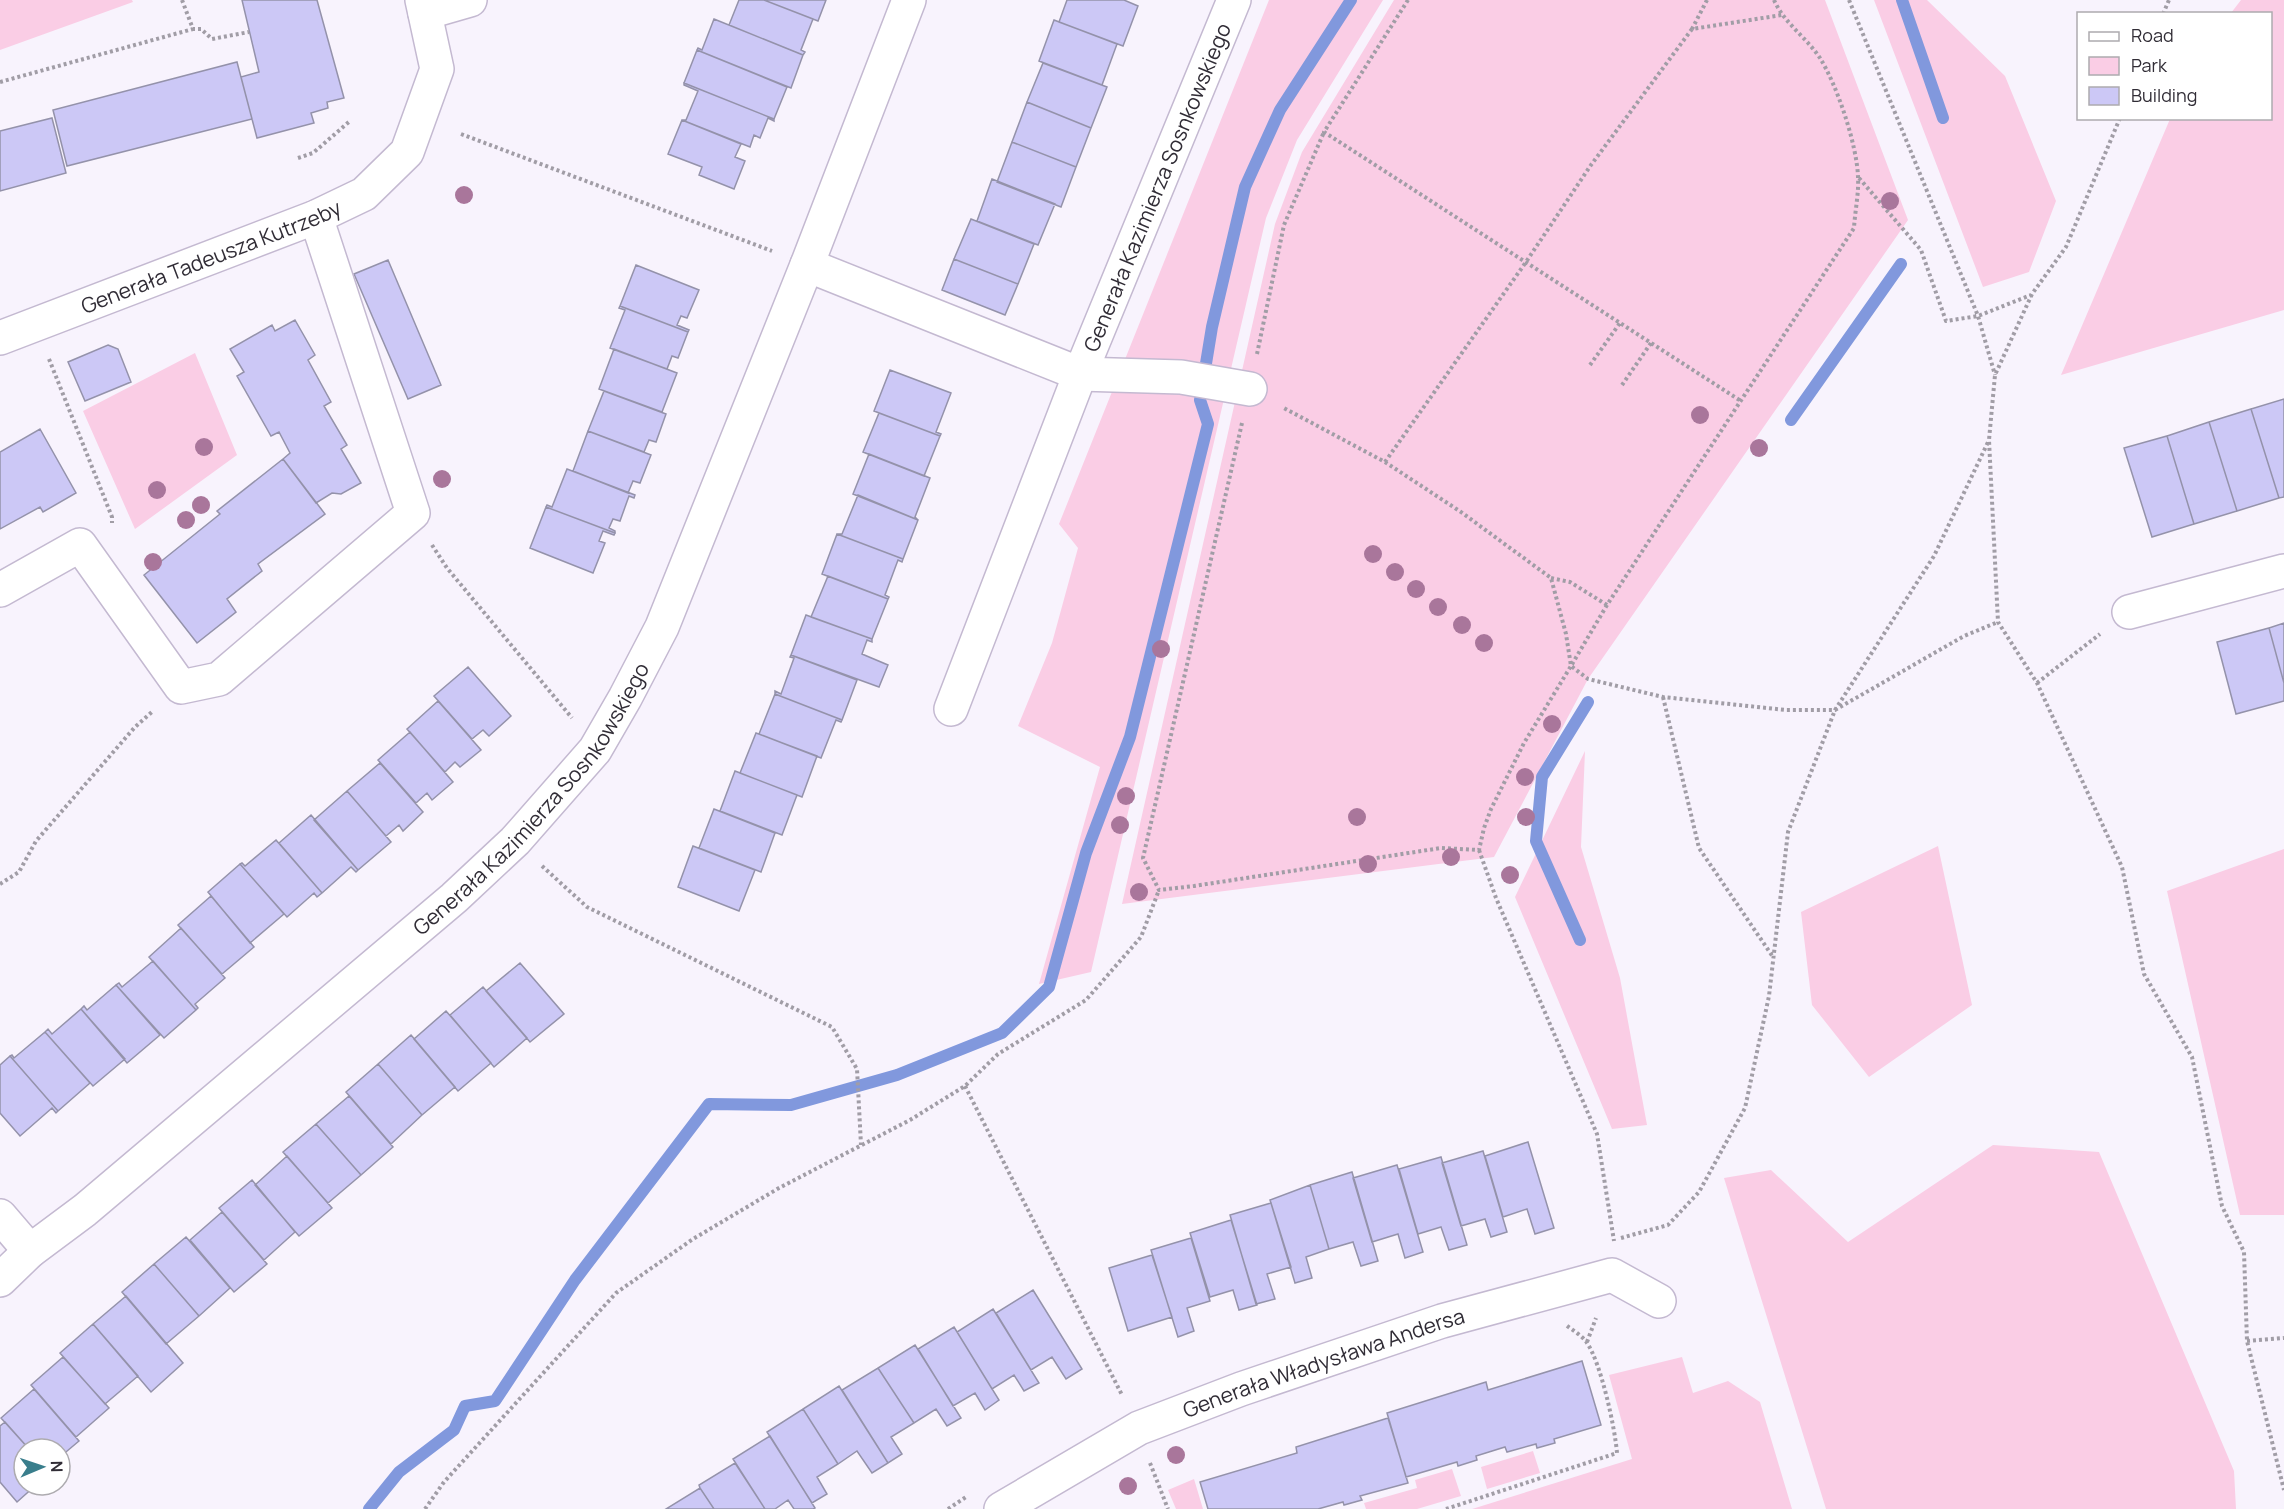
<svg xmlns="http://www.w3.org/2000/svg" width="2284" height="1509" font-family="Manrope,sans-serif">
<rect width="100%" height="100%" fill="#f8f3fd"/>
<path fill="#facde5" d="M0,0H132L133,2L0,50Z
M1269,0H1383L1297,140L1266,218L1091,972L1039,984L1100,767L1018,726L1052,643L1078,548L1059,524Z
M1394,0H1825L1908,220L1588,679L1494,857L1122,904L1275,224L1302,152Z
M1874,0H1927L2005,76L2056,201L2029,272L1983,287Z
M2241,0H2284V310L2061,375L2170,119L2270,118V14L2231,13Z
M195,353L237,455L135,529L83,411Z
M1585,751L1581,847L1620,978L1647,1125L1612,1129L1515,897Z
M1938,846L1972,1005L1869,1077L1812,1005L1801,912Z
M2284,849V1215H2240L2167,891Z
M1993,1145L2099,1152L2234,1471L2236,1509H1826L1724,1178L1771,1170L1848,1242Z
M1682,1357L1693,1393L1728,1381L1760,1402L1792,1509H1472L1632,1459L1609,1375Z
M1533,1451L1540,1473L1487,1489L1481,1467Z
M1452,1469L1461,1496L1417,1509H1366L1364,1503L1417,1488L1415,1480Z
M1194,1479L1203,1509H1176L1168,1490Z"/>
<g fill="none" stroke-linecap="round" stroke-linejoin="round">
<path stroke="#8198dd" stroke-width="12" d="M1902,0L1943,118
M1791,420L1901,264
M1580,940L1536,841L1542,777L1588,702
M369,1509L399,1472L454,1430L465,1406L495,1401L575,1280L709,1104L791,1105L897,1075L1002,1033L1049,987L1086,853L1130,737L1208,424L1200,400L1212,327L1245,187L1280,110L1351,0"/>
</g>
<path fill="#ccc8f6" stroke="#9492aa" stroke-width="1.5" d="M242,0H317L344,98L327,102L328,108L311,113L314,123L257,138L241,77L259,72Z
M739,0H764L813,19L801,50L805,52L803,55L729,25Z
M764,0H826L818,21Z
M1067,0H1124L1138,6L1123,46L1059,22Z
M714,19L803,55L791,88L697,50L698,48L702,50Z
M1054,20L1117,44L1102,85L1039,61Z
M697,50L787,87L774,119L684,83Z
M237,62L252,119L67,166L53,110Z
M1043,63L1107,87L1091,128L1027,102Z
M684,83L774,119V121L768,118L760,138L754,135L750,147L682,120H686L698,91L684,85Z
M1027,102L1091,128L1076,167L1012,142Z
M52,118L66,173L0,191V131Z
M682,120L741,144L735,157L745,161L734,189L699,175L702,167L668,154Z
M1012,142L1076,167L1061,207L997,182Z
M992,179L1055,204L1038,245L977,221Z
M971,219L1034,244L1018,284L954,259Z
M954,259L1018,284L1005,315L942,290Z
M388,260L441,385L408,399L354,274Z
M636,265L699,290L687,318L681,316L677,325L689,330L688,332L620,306Z
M620,306L688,332L678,358L672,356L667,369L610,348L625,310L619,308Z
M295,320L315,355L308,360L331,402L324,406L347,445L341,449L361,483L341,494L332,493L316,503L283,459L290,453L279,432L271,436L237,376L244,372L230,349L272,325L275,331Z
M108,345L118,349L131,382L85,401L68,362Z
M614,349L677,373L662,412L599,389Z
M890,370L951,393L936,432L941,434L940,436L874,411Z
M604,391L666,414L656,442L649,440L644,452L588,431Z
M2284,399V497L2279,498L2251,409Z
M2251,409L2279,498L2237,511L2209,422Z
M879,413L940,436L924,476L863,452Z
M2209,422L2237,511L2194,524L2167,436Z
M40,429L76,493L43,512L40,507L0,529V452Z
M588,431L651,455L640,483L633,481L628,493L573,471Z
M2167,436L2194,524L2152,537L2124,448Z
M869,454L930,478L915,517L918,520L853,494Z
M283,459L325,514L258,564L262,571L227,599L236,612L197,643L144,575L220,514L217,511Z
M567,469L635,495L634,498L629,496L620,521L613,519L609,528L615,531V533L546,507L547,505L552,507Z
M858,495L918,520L903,559L837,534H842Z
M546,507L615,533L614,535L603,531L599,541L605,543L593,573L530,548Z
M837,534L903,559L902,562L898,560L885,595L889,597L888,599L822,574Z
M828,576L888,599L872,639L811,617Z
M806,615L872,639V642L867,640L862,654L888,665L879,687L791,655Z
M2284,623V683L2269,628Z
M2269,628L2284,683V701L2236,714L2217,642Z
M791,655L857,680L842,720L775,694V691L781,694L794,658L790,657Z
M468,667L511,716L489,736L483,730L472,739L434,696Z
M775,694L842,720L841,722L836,720L821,758L759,734Z
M438,701L481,750L460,767L455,762L445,772L407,729Z
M410,732L453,782L432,800L427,793L416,803L378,760Z
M756,733L817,756L802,797L740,773Z
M380,763L423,812L403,831L399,825L386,836L347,791Z
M735,771L797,795L782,835L720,811Z
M347,791L391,842L358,870L314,820Z
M714,809L775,833L761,872L699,848Z
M311,815L358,870L356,872L351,867L322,893L279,843Z
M276,840L322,893L317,897L314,893L287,917L240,864L242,863L245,866Z
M693,846L755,870L739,911L678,887Z
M240,864L284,914L250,943L208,892Z
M211,896L254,947L222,974L178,925Z
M181,928L225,978L195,1004L198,1008L196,1010L149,957Z
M153,961L196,1010L164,1038L116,985L119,983L122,987Z
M520,963L564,1014L530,1042L486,991Z
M116,985L160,1035L127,1063L81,1009L84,1006L87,1010Z
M483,987L527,1038L494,1067L450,1015Z
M81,1009L125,1059L93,1086L45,1032L48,1029L52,1034Z
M446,1011L491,1063L458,1091L414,1039Z
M45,1032L90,1083L58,1111L10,1056L12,1055L14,1058Z
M411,1035L455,1087L422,1115L378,1064Z
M10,1056L58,1111L56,1113L52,1108L20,1136L0,1113V1065Z
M378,1064L422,1115L391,1144L346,1092Z
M349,1096L393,1147L361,1175L316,1124Z
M316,1124L361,1175L328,1203L283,1152Z
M1528,1142L1554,1228L1535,1234L1527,1209L1503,1217L1485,1156Z
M1483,1151L1507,1232L1491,1237L1485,1219L1461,1226L1442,1163Z
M287,1156L332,1208L299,1236L255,1185Z
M1441,1157L1467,1245L1449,1250L1441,1227L1418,1234L1399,1169Z
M1397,1165L1423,1252L1405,1258L1398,1234L1372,1242L1353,1178Z
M1352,1172L1378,1261L1361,1266L1353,1242L1329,1249L1310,1185Z
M252,1180L295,1232L264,1260L219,1208Z
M1310,1185L1329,1249L1306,1257L1312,1278L1295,1283L1270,1200Z
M1271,1203L1291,1267L1267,1274L1275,1299L1256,1304L1230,1215Z
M222,1212L267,1264L234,1292L190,1240Z
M1231,1220L1257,1305L1239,1310L1233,1290L1210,1297L1190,1233Z
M186,1237L230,1288L199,1316L154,1264Z
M1191,1238L1210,1301L1187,1308L1194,1331L1178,1337L1151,1250Z
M1152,1255L1172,1317L1128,1331L1109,1268Z
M154,1264L199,1316L166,1344L122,1292Z
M1033,1290L1082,1369L1066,1379L1052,1357L1031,1370L996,1313Z
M126,1296L183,1363L151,1392L93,1324Z
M993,1309L1039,1383L1024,1391L1014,1375L992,1389L957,1332Z
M93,1324L138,1376L105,1404L60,1353Z
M954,1327L999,1400L985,1410L975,1393L953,1406L918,1349Z
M915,1345L961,1418L947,1426L936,1409L914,1423L878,1368Z
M63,1357L109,1408L76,1437L31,1385Z
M1582,1361L1601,1425L1554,1439L1555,1443L1537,1448L1536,1444L1507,1452L1505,1447L1476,1456L1477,1460L1458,1466L1457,1462L1406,1477L1387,1413L1486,1382L1488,1390Z
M878,1368L914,1423L891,1437L902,1454L888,1463L842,1390Z
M839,1386L888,1463L872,1473L857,1451L838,1464L803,1409Z
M34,1389L79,1441L60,1457V1449H29L1,1418Z
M803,1409L838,1464L817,1477L827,1494L812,1503L767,1432Z
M1388,1418L1408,1483L1360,1496L1362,1500L1344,1505L1343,1502L1318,1509H1208L1200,1482L1297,1453L1296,1447Z
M5,1422L29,1449H24V1485H36L17,1502L0,1482V1426Z
M770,1436L815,1508L813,1509H794L788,1500L775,1509H765L733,1459Z
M735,1463L765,1509H714L700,1488L699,1485Z
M700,1488L714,1509H666Z"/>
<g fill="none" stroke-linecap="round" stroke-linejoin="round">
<g stroke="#c4b9d1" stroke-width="36">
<g id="minor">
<path d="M425,13L470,0"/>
<path d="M807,265L1080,374L1181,377L1250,389"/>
<path id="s1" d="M0,338L316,217L364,194L407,152L437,69L422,0"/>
<path d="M0,590L80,545L181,687L219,679L413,513L316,217"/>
<path d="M2129,612L2284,571"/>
<path id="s2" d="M951,709L1080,374L1234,0"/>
<path d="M0,1216L30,1251"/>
<path id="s3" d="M0,1280L30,1251L85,1210L454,898L515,841L595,750L625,698L662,627L807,265L909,0"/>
<path id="s4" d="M1001,1509L1139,1428L1241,1389L1442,1321L1612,1275L1659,1301"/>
</g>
</g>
<path stroke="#a19da6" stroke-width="4" stroke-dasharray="3 3" stroke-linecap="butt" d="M182,0L193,29H201L212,39L249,32
M1408,0L1324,132L1741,401
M1707,0L1692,29L1782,15
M1774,0C1784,23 1806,37 1820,58C1837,85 1857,145 1858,177C1859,193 1855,211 1854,228L1607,605L1571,666L1588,679L1663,697L1786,710H1835L1964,636L1998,622
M1849,0L1978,316L1995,375
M2163,14L2169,0
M0,82L193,29
M2120,118L2066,247L2032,294L1995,375L1989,440L1998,622L2037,683L2122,867L2144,974L2192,1057L2222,1206L2244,1252L2247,1341L2284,1490
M461,134L772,251
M298,158L313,153L350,121
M1859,178L1921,250L1946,321L1978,316L2031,295
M1257,354L1284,225L1324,132
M49,359L112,517V523
M1590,365L1620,323
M1622,385L1651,343
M1242,423L1143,858L1159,890L1194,886L1441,848L1479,850L1484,828L1491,809L1524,743L1571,666L1566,634L1551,578L1461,512L1385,462L1282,407
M1385,462L1526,262L1591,165L1692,29
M432,545L447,568L572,718
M1551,578L1570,582L1607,605
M2037,683L2100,634
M1663,697L1699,848L1773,957
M1479,850L1496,898L1597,1134L1614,1241
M542,866L587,907L832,1027L857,1069L861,1145
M0,884L19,872L36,841L135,727L153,711
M965,1086L1122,1395
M1621,1238L1668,1225L1699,1192L1745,1108L1769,996L1788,832L1835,710L1934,556L1989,440
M2247,1341L2284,1338
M1587,1342L1596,1318
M1150,1463L1168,1509
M425,1509L444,1482L616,1293L693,1239L779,1188L910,1120L965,1086L998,1054L1086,1000L1141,937L1159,890
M948,1509L966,1497
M1446,1509L1617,1453C1615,1428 1601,1363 1587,1343C1583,1336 1572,1330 1566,1325"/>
<use href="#minor" stroke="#fff" stroke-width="33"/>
</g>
<g fill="#a9769b">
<circle cx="464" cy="195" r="9"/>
<circle cx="1890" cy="201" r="9"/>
<circle cx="1700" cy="415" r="9"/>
<circle cx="204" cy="447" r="9"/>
<circle cx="1759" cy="448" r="9"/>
<circle cx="442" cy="479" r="9"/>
<circle cx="157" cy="490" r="9"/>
<circle cx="201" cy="505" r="9"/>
<circle cx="186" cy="520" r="9"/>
<circle cx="1373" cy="554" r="9"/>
<circle cx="153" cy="562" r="9"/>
<circle cx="1395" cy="572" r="9"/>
<circle cx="1416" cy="589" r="9"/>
<circle cx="1438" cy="607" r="9"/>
<circle cx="1462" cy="625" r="9"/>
<circle cx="1484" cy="643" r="9"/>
<circle cx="1161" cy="649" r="9"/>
<circle cx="1552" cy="724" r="9"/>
<circle cx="1525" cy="777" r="9"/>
<circle cx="1126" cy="796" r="9"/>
<circle cx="1357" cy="817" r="9"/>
<circle cx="1526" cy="817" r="9"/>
<circle cx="1120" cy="825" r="9"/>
<circle cx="1451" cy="857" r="9"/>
<circle cx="1368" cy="864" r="9"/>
<circle cx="1510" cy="875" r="9"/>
<circle cx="1139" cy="892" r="9"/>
<circle cx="1176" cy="1455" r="9"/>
<circle cx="1128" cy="1486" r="9"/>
</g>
<g text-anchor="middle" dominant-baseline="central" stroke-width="5" stroke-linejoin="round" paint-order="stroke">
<g font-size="21" fill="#312d36" stroke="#fff">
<text stroke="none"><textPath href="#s2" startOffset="561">Generała Kazimierza Sosnkowskiego</textPath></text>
<text stroke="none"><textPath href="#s1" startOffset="226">Generała Tadeusza Kutrzeby</textPath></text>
<text stroke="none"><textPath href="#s3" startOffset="720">Generała Kazimierza Sosnkowskiego</textPath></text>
<text stroke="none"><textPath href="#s4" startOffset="356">Generała Władysława Andersa</textPath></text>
</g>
</g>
<rect x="2077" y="12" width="195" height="108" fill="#ffffff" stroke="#adabaf" stroke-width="1.5"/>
<rect x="2089" y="32" width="30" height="9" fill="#ffffff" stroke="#adabaf" stroke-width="1.5"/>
<text x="2131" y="42" font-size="18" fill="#312d36">Road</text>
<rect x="2089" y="57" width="30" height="18" fill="#facde5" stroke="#adabaf" stroke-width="1.5"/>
<text x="2131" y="72" font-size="18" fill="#312d36">Park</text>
<rect x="2089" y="87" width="30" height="18" fill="#ccc8f6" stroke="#adabaf" stroke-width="1.5"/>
<text x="2131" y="102" font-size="18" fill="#312d36">Building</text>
<g transform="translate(42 1467) rotate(88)"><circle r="28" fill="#ffffff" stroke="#adabaf" stroke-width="1.5"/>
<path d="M0-4.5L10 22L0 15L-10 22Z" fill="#397e8c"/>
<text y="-9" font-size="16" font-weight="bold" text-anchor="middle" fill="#312d36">N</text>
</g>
</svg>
